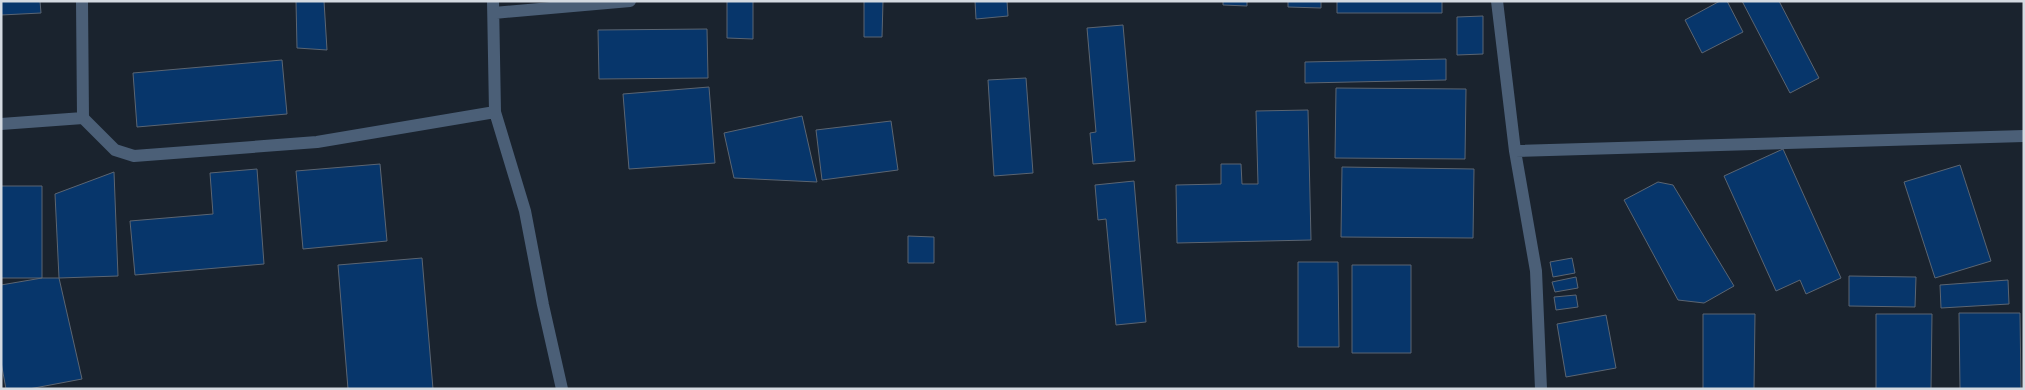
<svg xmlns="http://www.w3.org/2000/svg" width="2025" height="390" font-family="Cabin,sans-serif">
<rect width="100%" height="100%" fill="#1a232e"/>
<path fill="#07366b" stroke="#5b6572" d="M1,1H40L41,13L1,15Z
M296,1H324L327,50L297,48Z
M727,1H753V39L727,38Z
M864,1H883L882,37H864Z
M975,1H1007L1008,16L976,19Z
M1223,1H1247V6L1223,5Z
M1288,1H1321V8L1288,7Z
M1337,1H1442V13H1337Z
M1720,1H1727L1743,32L1702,53L1685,20Z
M1742,1H1779L1819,78L1790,93Z
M1483,16V54L1457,55V17Z
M1123,25L1135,161L1093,164L1090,133L1096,132L1087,28Z
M707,29L708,78L599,79L598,30Z
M1446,59V80L1305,83V62Z
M282,60L287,114L137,127L133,73Z
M1026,78L1033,173L994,176L988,80Z
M709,87L715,163L629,169L623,94Z
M1336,88L1466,89L1465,159L1335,158Z
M1308,110L1311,240L1177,243L1176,185L1221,184V164H1241L1242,184H1258L1256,111Z
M802,116L817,182L734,178L724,133Z
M891,121L898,170L822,180L816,130Z
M1783,149L1841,278L1806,294L1800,280L1776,291L1724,176Z
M380,164L387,241L303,249L296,171Z
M1960,165L1991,261L1935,278L1904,182Z
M1342,167L1474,169L1473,238L1341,237Z
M257,169L264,264L135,275L130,221L213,214L210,173Z
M114,172L118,276L59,278L55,194Z
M1134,181L1146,322L1116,325L1106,219L1098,220L1095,185Z
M1658,182L1673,185L1734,286L1704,303L1678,300L1624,200Z
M1,186H42V278H1Z
M908,236L934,237V263H908Z
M422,258L433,389H348L338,265Z
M1572,258L1575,273L1553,277L1550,262Z
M1298,262H1338L1339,347H1298Z
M1352,265H1411V353H1352Z
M1849,276L1916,277L1915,307L1849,306Z
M1576,277L1578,288L1555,292L1552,282Z
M42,278H59L82,379L29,389H6L1,362V285Z
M2008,280L2009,304L1941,308L1940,285Z
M1576,295L1578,307L1556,310L1554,297Z
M1959,313H2020L2021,389H1960Z
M1703,314H1755L1754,389H1703Z
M1876,314H1932L1931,389H1876Z
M1606,315L1616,368L1566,377L1557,324Z"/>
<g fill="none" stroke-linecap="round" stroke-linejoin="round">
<path stroke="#4b5f77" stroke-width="12" d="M82,1L83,118
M493,1L495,112L525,211L543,305L562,389
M1497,1L1515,151L1536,271L1541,389
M494,13L630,1
M1,124L83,118L115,150L134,156L317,142L495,112
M1515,151L2024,136"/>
</g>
<rect width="2025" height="390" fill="none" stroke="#d4dae1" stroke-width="5"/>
</svg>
